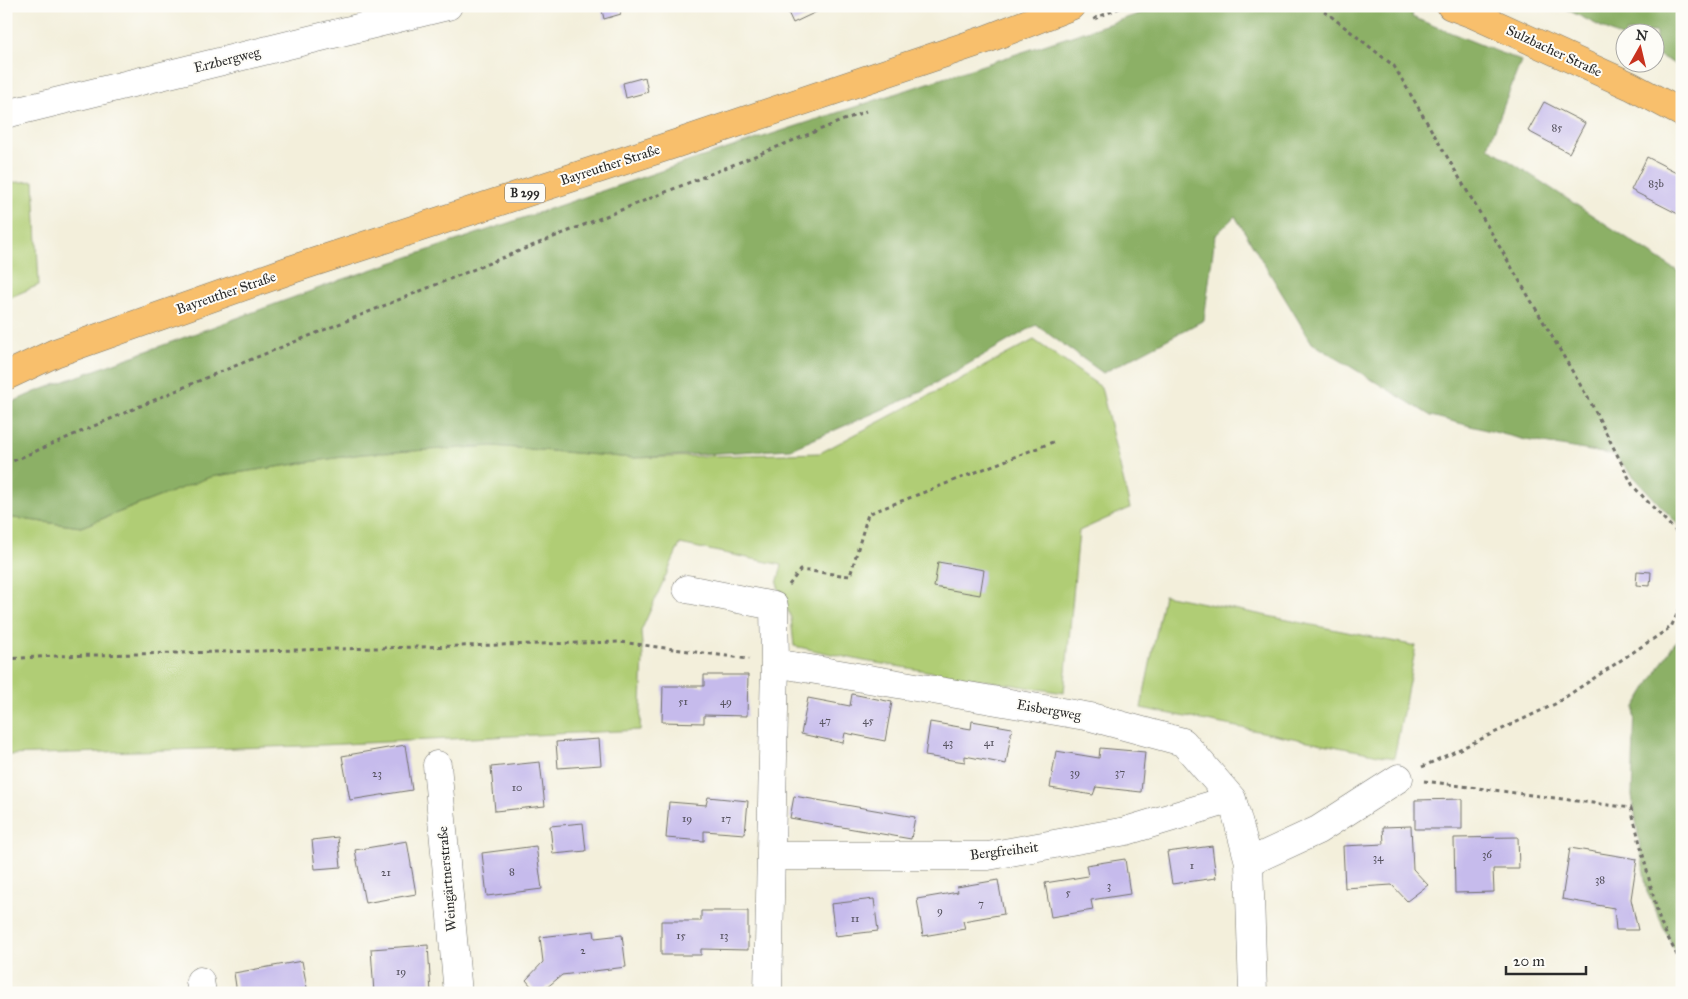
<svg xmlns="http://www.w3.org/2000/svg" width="1688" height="999" font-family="'IM FELL Great Primer',serif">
<rect width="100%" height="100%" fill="#fdfcf7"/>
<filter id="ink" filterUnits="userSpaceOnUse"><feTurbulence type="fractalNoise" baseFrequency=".02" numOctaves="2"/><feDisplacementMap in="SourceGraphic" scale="10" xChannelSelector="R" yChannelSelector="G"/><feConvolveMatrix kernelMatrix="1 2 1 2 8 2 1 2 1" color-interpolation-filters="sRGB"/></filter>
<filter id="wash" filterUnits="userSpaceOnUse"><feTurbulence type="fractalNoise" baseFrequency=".0096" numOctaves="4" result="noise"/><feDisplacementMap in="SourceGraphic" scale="20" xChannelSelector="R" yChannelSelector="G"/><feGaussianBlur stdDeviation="1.12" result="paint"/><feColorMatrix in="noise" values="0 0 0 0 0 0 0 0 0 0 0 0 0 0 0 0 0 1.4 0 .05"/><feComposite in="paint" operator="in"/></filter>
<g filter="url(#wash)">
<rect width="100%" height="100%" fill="#f3efdb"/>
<path fill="#b0cd74" stroke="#6e7c50" d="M34,181L39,285L6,299V183Z
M1034,340L1101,387L1130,508L1079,531L1064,693L864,661L794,646L791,618L777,584L782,565L680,544L641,631L643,657L640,730L301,746L6,755V517L81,527L210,477L362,454L493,446L633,458L820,453Z
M1164,595L1416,646L1394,758L1141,708Z"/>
<path fill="#8cb066" stroke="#5c6e48" d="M1163,6H1414L1412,17L1521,61L1488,147L1682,274V529L1614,455L1526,440L1431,416L1312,343L1235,216L1215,236L1204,320L1103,373L1036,325L911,397L791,449L633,458L493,446L362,454L210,477L81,527L6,517V405L35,392L341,280L693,160Z
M1560,6H1682V68L1656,54V32H1626L1625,39Z
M1682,635V966L1647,892L1632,795L1635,707L1673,645Z"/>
<g id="blocks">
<path fill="#c6bbec" d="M601,6H619L621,14L604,19Z
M785,6H829L793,23Z
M645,77L648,92L626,98L623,83Z
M1544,102L1585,123L1569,153L1528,131Z
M1647,157L1682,175V216L1631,190Z
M938,562L984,570L980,595L934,587Z
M1637,571L1651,572L1650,586L1636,585Z
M704,675H748L747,716L704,715V723L662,722L663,686H704Z
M852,694L892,702L885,741L845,733L843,743L801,734L808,698L850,706Z
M972,721L1012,728L1006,764L965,756V762L925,756L930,722L971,729Z
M599,739L601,765L558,768L556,742Z
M405,745L412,790L350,800L342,756Z
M1100,748L1145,752L1141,792L1096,787L1093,795L1050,788L1056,751L1099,758Z
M540,762L545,806L495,811L491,767Z
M794,796L915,817L911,839L790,818Z
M708,797L748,801L745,834L704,831V841L666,838L669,802L706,805Z
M1462,799V829H1415V800Z
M583,823L586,851L553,854L550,826Z
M1411,826L1413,869L1428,885L1407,901L1392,885L1345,888L1343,846L1384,844L1383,827Z
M338,837L341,867L315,869L312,840Z
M1518,837L1519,869H1493L1494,892L1455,893L1454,838Z
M407,841L416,894L365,903L355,850Z
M536,846L542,889L487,896L482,853Z
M1212,846L1216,878L1172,884L1167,852Z
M1570,848L1637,859L1631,899L1638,930H1616L1614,908L1562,899Z
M1125,859L1130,894L1091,900L1093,910L1051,917L1045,883L1088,876L1086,865Z
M998,880L1004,914L963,921L965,929L923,936L917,899L958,892L957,887Z
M874,899L878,931L835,936L831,904Z
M701,911H748V950L701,949V955H661V921H701Z
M594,931L595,938L622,935L626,967L562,975L540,993H537L526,980L543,962L540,937Z
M428,945L431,993H374L371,949Z
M302,961L308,993H237L234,973Z"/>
</g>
</g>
<g filter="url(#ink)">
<use href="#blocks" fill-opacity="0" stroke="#717069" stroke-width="1"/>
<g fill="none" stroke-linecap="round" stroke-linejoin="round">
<g stroke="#717069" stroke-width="29">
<path id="minor" d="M6,114L448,6
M687,589L774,606L775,663L768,993
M775,663L1091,717L1183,742L1232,799L1249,862L1253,993
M437,765L458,993
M771,856H988L1126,831L1232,799
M1249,862L1318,830L1399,778
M200,981L202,993"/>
</g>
<g stroke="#717069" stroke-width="29">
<path id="major" d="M1451,6L1475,15L1631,86L1682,113
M6,376L55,353L293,269L678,143L987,39L1071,6"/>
</g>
<path stroke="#717069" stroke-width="3" stroke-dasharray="4 4" stroke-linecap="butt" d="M1318,6L1394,66L1592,405L1633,486L1682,538
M1094,19L1124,6
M6,464L210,376L866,111
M789,585L800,570L850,576L868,514L1053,442
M6,659L56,656L620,642L749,659
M1422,767L1555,704L1671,627L1682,604
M1424,781L1631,808L1660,922L1682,965"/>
<use href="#minor" stroke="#fff" stroke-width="28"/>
<use href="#major" stroke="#f8bf6c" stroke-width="28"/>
</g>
</g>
<g text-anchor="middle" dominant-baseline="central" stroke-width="4" stroke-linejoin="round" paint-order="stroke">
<g font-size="11" fill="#524f5b">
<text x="1557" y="127">85</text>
<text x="1656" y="183">83b</text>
<text x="683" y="701">51</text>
<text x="726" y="701">49</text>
<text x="825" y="720">47</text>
<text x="868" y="720">45</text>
<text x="948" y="742">43</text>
<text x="989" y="742">41</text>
<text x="1075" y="772">39</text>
<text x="1120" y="772">37</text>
<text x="377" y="773">23</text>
<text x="517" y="787">10</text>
<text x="687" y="818">19</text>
<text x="726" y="818">17</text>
<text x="1487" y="854">36</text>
<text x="1378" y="857">34</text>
<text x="1192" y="865">1</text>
<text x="512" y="871">8</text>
<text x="386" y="872">21</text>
<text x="1600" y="879">38</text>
<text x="1109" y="885">3</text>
<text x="1068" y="892">5</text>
<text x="981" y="903">7</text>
<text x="940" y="910">9</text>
<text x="855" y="918">11</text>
<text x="681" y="935">15</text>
<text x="724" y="935">13</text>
<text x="583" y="950">2</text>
<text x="401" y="971">19</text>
</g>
<rect fill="#fdfcf7" stroke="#6a6a68" stroke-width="1" x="505" y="183.5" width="40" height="19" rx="4"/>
<g font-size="12" font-weight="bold" fill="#2b2b2b">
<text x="525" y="193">B 299</text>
</g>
<g font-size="14" fill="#2b2b2b" stroke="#fdfcf7">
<text transform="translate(1554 51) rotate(25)">Sulzbacher Straße</text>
<text transform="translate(227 60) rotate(-14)">Erzbergweg</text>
<text transform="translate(610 165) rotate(-18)">Bayreuther Straße</text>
<text transform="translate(226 293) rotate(-19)">Bayreuther Straße</text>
<text transform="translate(1049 710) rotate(10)">Eisbergweg</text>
<text transform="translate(1004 851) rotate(-7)">Bergfreiheit</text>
<text transform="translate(447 879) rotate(-95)">Weingärtnerstraße</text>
</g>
</g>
<rect width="1688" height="999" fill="none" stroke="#fdfcf7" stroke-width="25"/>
<g transform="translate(1640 48) rotate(8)"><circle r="24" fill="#fdfcf7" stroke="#a9a8a5"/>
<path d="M0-4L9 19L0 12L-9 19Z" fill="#c8321e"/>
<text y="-8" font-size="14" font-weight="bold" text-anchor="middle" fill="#2b2b2b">N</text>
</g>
<path d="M1506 966v8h80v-8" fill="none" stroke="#2b2b2b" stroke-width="2.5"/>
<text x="1513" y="966" font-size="15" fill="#2b2b2b" stroke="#fdfcf7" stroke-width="4" paint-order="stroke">20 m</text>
</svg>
